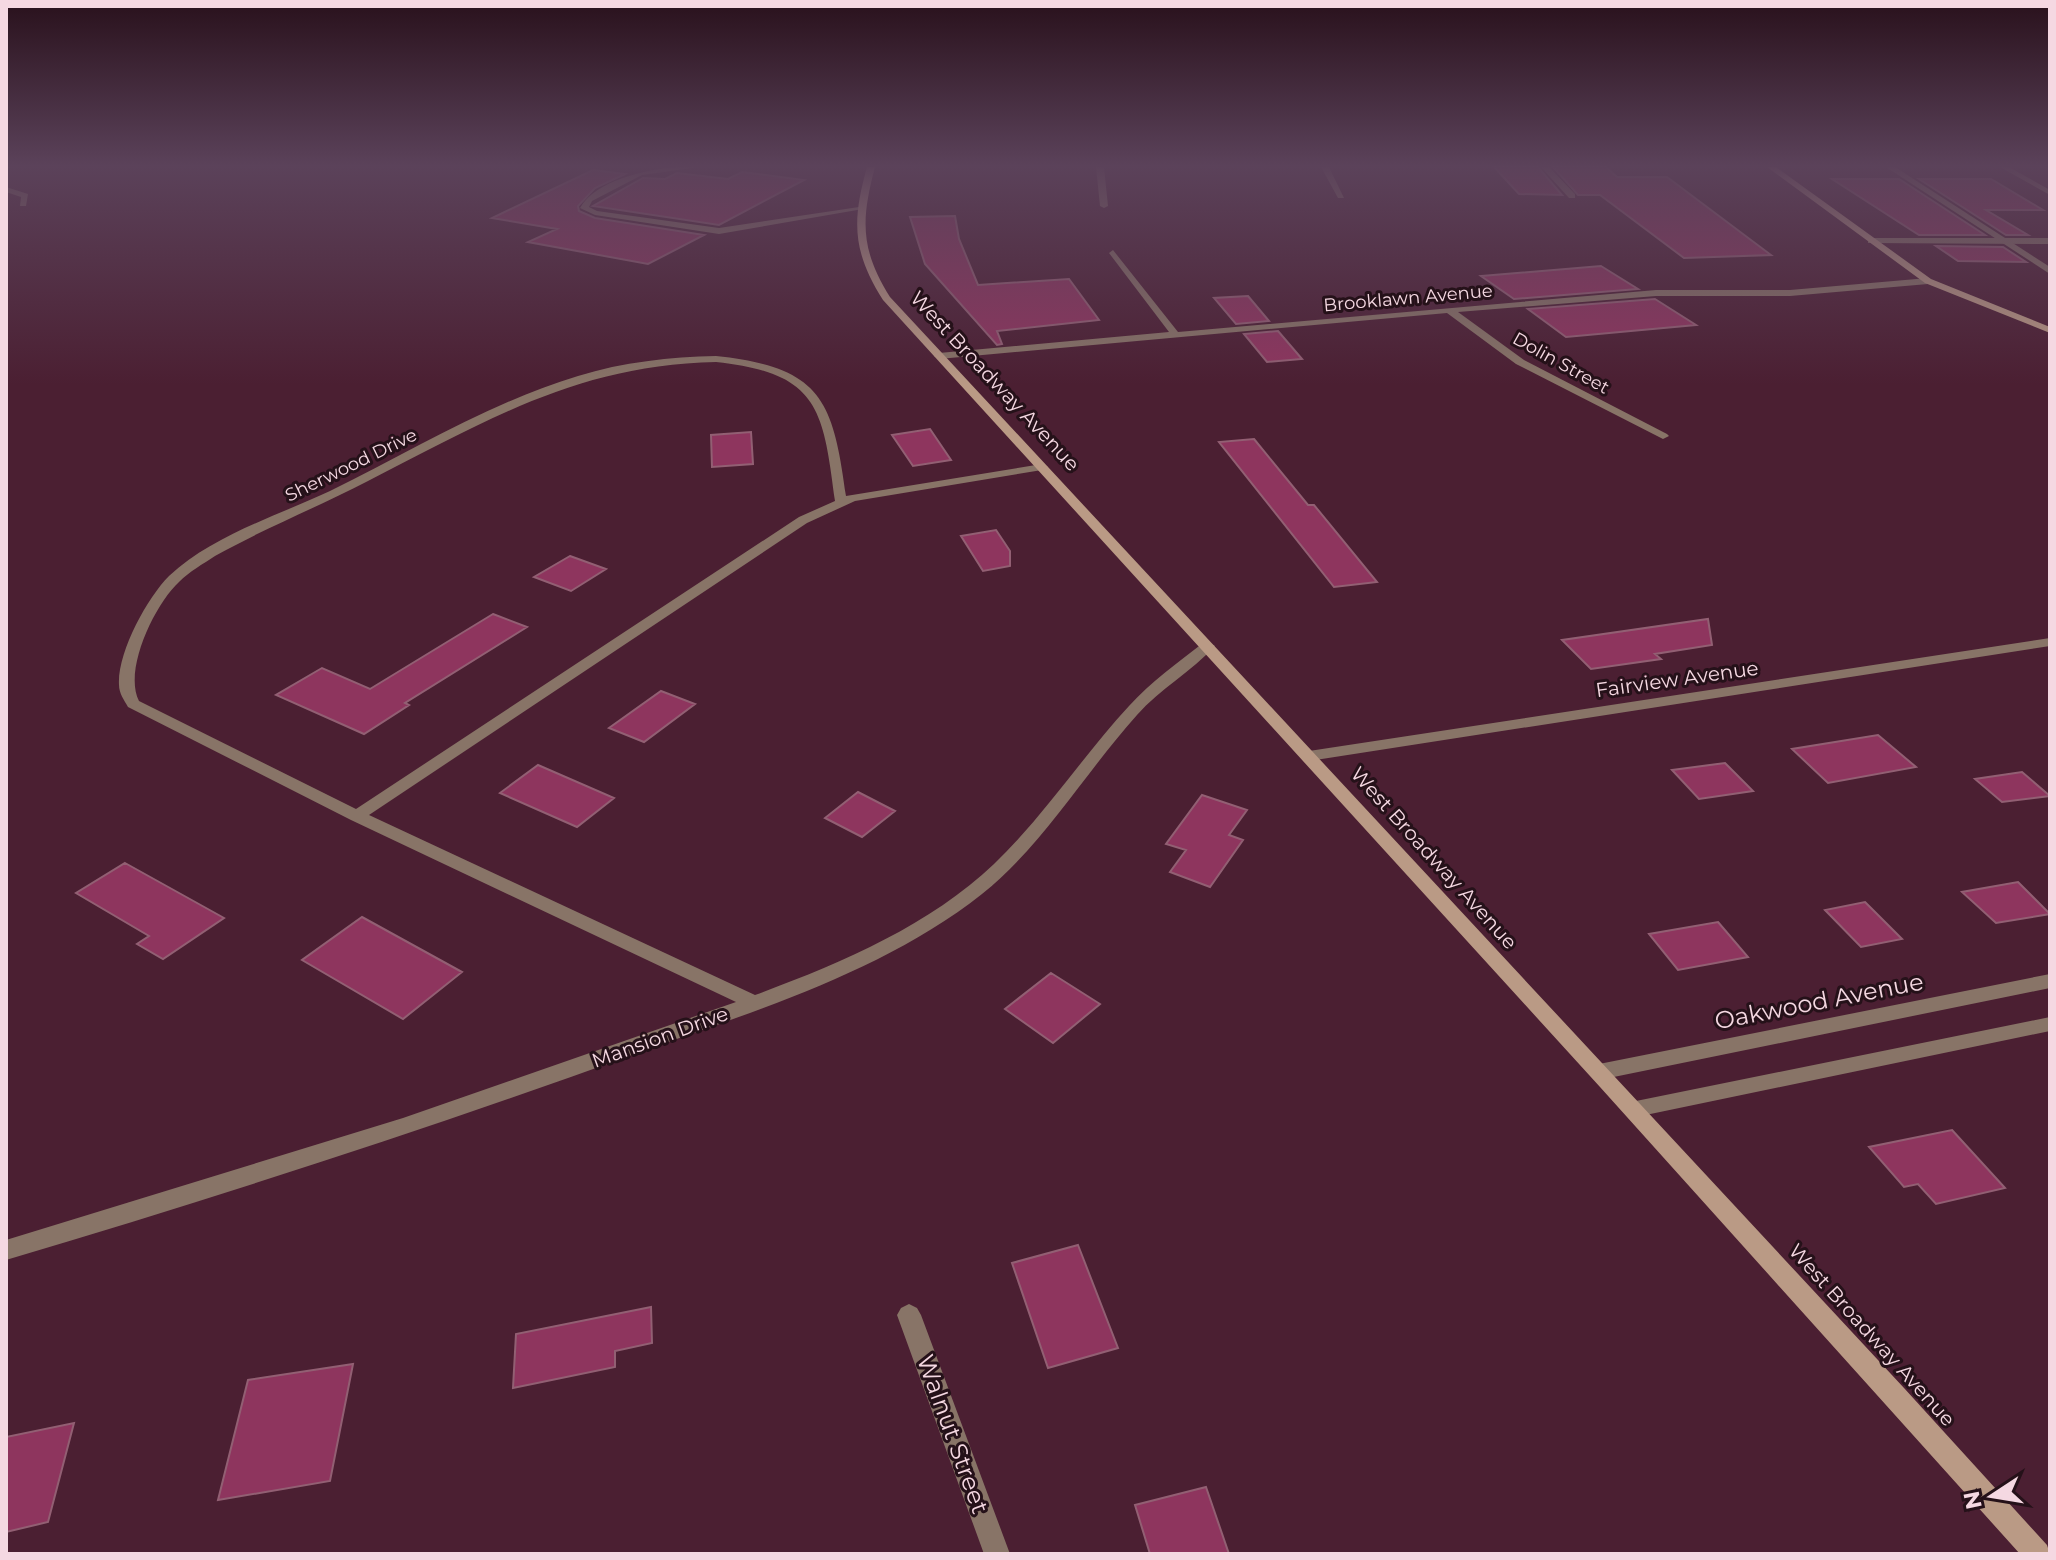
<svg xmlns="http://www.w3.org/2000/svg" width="2056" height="1560" font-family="Montserrat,sans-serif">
<rect width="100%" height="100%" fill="#4b1f32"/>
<path fill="#8e355e" stroke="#925f73" stroke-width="2" d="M1494,167H1538L1562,195L1519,194Z
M1553,167H1606L1617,177H1667L1771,255L1684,258L1600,195H1578Z
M593,170L625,174L595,188L578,206L579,211L595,218L704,235L648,264L528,242L557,229L492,218Z
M742,172L804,180L719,225L593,206L643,178L665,179L677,173L728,179Z
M1832,179H1899L1985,235H1919Z
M1919,179H1991L2043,210H1986L2028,235H2006Z
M955,216L959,239L978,285L1069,279L1099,320L997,331L1002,344L997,345L925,264L910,217Z
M1936,246L2003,247L2026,262L1958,261Z
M1601,266L1638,289L1514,299L1481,276Z
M1248,296L1269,321L1236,324L1214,298Z
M1655,299L1696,325L1566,337L1528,309Z
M1278,331L1302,359L1267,362L1244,334Z
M930,429L951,460L913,466L892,435Z
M751,432L753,464L712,467L711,435Z
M1254,439L1308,505H1314L1377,582L1334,587L1219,442Z
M996,530L1010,551V566L983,571L961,536Z
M570,556L606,569L571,591L534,577Z
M493,614L527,627L405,703L409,705L364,734L276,695L322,668L370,689Z
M1708,619L1712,645L1655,654L1661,659L1591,669L1562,640Z
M661,691L695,704L644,742L609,728Z
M1878,735L1916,767L1828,783L1792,749Z
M1725,763L1753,791L1699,799L1672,770Z
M538,765L614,798L577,827L500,793Z
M2022,772L2050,796L2002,802L1975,779Z
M858,792L895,811L862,837L825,818Z
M1202,795L1247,810L1229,835L1243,840L1210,887L1170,872L1186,850L1166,844Z
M125,863L224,918L163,959L137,944L149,936L76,893Z
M2018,882L2050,914L1996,923L1962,892Z
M1865,902L1902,939L1861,947L1825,910Z
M362,917L462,972L403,1019L302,960Z
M1718,922L1748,957L1678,970L1649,934Z
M1051,973L1100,1004L1053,1043L1005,1009Z
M1952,1130L2005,1188L1936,1204L1918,1184L1904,1187L1869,1147Z
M1078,1245L1118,1348L1048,1368L1012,1263Z
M651,1307L652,1343L615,1351V1367L513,1388L516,1334Z
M353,1364L330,1481L218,1500L248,1380Z
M74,1423L48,1522L6,1532V1437Z
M1206,1487L1229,1554H1150L1135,1505Z"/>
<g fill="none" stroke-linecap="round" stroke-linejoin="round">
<path fill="#887467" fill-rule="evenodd" d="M1886,167H1895L2050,267V274Z"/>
<path fill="#887467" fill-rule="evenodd" d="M6,167H13L6,169Z
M675,167H699L642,175L592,201L589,207L597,211L719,228L859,207L863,209L719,234L595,215L580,208C596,180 645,170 675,167Z
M1096,167H1104L1108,206L1104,208L1100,206Z
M1321,167H1329L1344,198H1338Z
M1541,167H1549L1575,194V198H1569Z
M2000,167H2009L2050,190V195Z
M6,187L28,194L26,206H20L21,197L6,192Z
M1871,238H2050V244L1868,243V239Z
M1113,250L1178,332L1656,290H1790L1928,278L1933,281L1928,284L1790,296H1656L1458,312L1524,360L1667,434L1669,436L1663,439L1516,364L1447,313L939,359L934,356L939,353L1169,332L1109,253Z
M716,356C821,367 833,399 846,496L1042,464L1048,467L1042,470L855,501L807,523L369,815L755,995C839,964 929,926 994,864C1044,816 1082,757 1129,706C1151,682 1177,663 1203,643L1208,642L1215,646C1192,671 1160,689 1137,715C1084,774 1044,844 982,894C882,973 753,1011 635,1054C428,1129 218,1197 6,1260V1240L403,1118L736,1002L351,820L128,707C124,700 119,693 119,685C117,653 147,598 169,576C213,535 277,516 330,491C412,451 491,402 578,376C623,362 670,357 716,356ZM716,362C819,373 823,409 835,501L799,517L356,809L139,701C123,670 155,604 179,582C190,571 203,564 215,556C265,528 318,507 368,481C488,420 578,365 716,362Z
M2050,638V646L1309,761L1301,756L1309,751Z
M2050,974V988L1599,1080L1592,1077L1589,1072L1592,1067L1599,1064Z
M2050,1017V1031L1636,1117L1629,1115L1626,1109L1629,1103L1636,1101Z
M909,1304L917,1308L921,1315L1010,1554H984L897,1315L901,1308Z"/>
<path fill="#ba9a85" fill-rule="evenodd" d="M867,167H875C861,220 860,249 890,297L1904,1388L2047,1545L2050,1554H2020L1600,1087L883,300C852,251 852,221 867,167Z
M1767,167H1776L1931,279L2050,327V333L1925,283Z"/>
</g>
<linearGradient id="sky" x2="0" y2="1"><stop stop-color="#29111c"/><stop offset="0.43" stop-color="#5b425a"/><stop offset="1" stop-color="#5b425a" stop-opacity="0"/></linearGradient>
<rect width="2056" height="385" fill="url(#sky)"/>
<g text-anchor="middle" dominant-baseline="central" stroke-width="6" stroke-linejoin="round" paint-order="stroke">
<g font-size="18" fill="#f5d8e2" stroke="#251119">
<text transform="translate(1408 298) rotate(-5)">Brooklawn Avenue</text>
<text transform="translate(1561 363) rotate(29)">Dolin Street</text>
<text transform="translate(351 465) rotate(-26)">Sherwood Drive</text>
</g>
<g font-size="20" fill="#f5d8e2" stroke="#251119">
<text transform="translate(995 381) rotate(47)">West Broadway Avenue</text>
<text transform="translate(1677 679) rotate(-8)">Fairview Avenue</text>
<text transform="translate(1434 858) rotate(48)">West Broadway Avenue</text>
<text transform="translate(660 1037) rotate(-20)">Mansion Drive</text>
<text transform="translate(1872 1335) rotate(48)">West Broadway Avenue</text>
</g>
<g font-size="24" fill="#f5d8e2" stroke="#251119">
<text transform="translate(1819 1001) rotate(-11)">Oakwood Avenue</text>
<text transform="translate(953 1434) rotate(70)">Walnut Street</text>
</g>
</g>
<rect width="2056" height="1560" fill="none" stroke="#f5d8e2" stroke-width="16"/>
<g transform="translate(1992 1496) rotate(258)" stroke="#251119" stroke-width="6" paint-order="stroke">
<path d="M0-6L14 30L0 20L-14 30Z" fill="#f5d8e2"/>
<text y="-12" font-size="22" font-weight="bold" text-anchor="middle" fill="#f5d8e2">N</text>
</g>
</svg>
